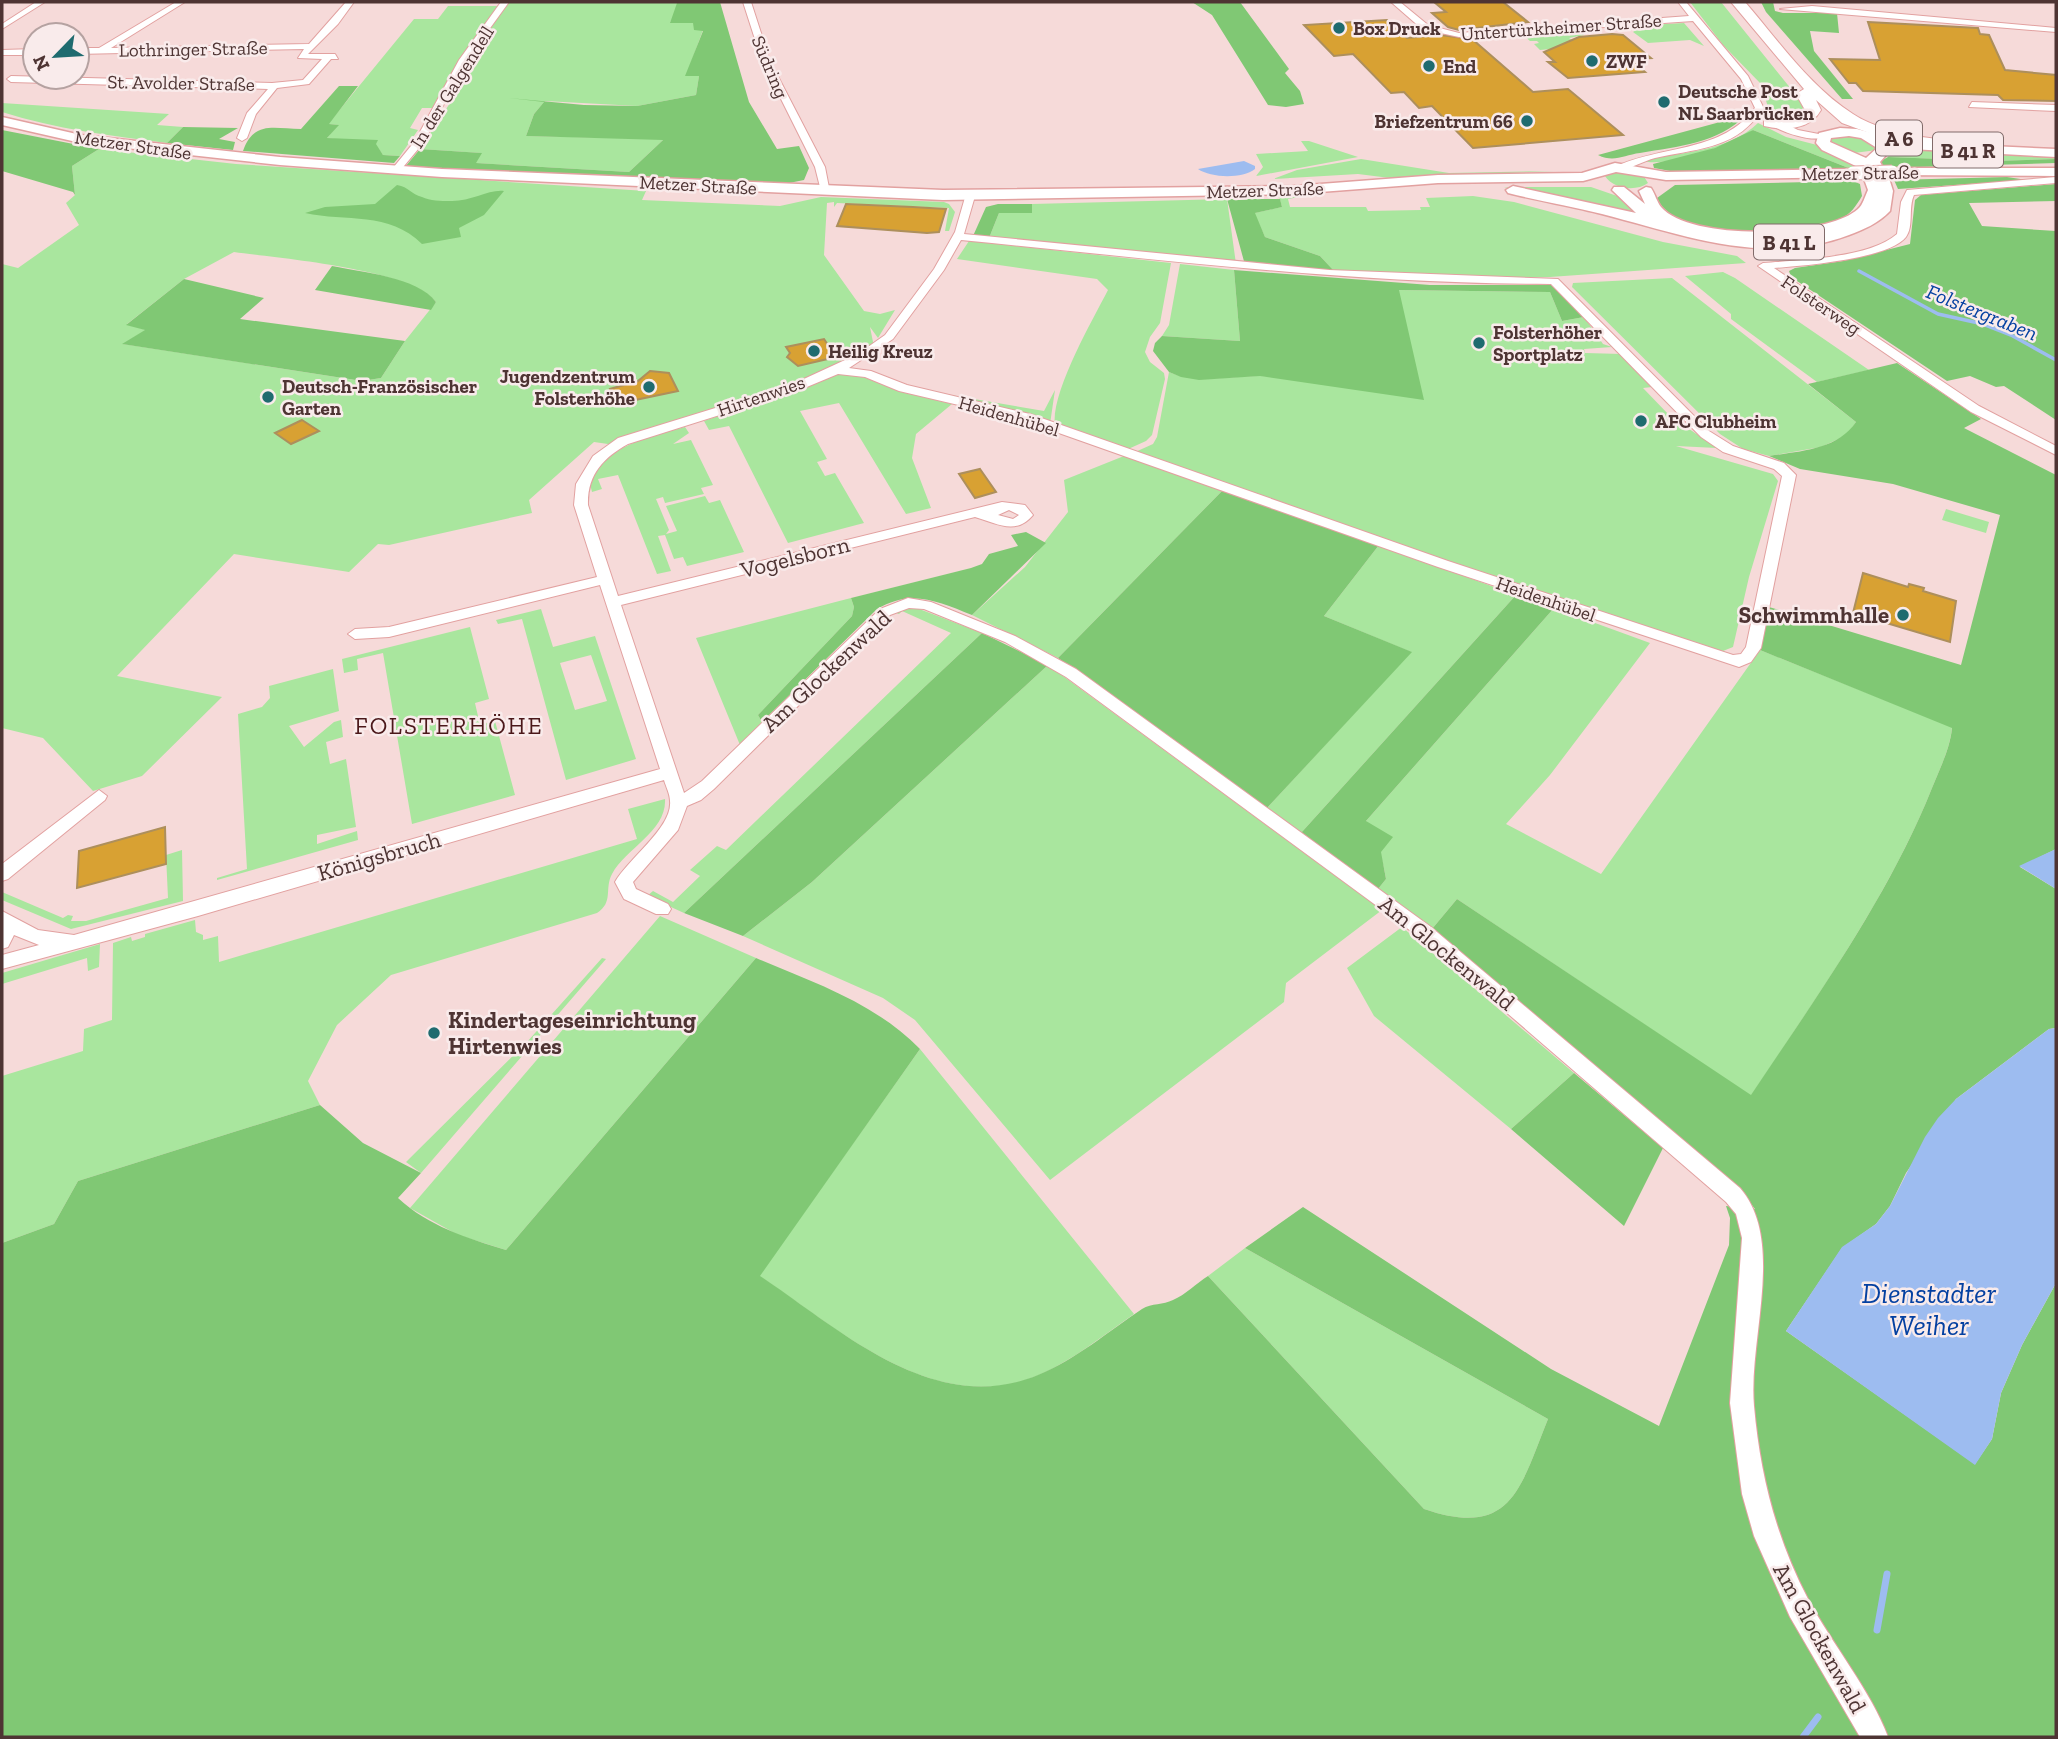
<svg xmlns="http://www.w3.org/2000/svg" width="2058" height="1739" font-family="'Zilla Slab',serif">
<rect width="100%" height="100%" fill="#f6dad9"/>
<path fill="#a9e69e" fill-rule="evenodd" d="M508,2H708L670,22L693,23L703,30L686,76H699L696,95L637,106L545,101L534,114L526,136L664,139L629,172L475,163L481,153L420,149L450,103L482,44L479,43Z
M1690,2H1721L1808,110L1796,120L1771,117L1761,84L1723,45Z
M448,6H500L469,46L435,108H422L410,128L418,130L400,156L383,155L375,144L327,138L338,125L328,124L414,19H438Z
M1684,23L1704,46L1690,40L1648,43L1633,32L1636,30L1632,26Z
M1578,30L1584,35L1569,38L1581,46L1540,50L1534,44L1539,43L1537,41H1530L1522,34Z
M2,103L169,114L157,125L183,127L167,143C111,136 56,129 2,112Z
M1758,123L1786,137L1817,145L1862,168L1851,169L1753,130C1731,145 1667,168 1643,161C1681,151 1727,153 1758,123Z
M1846,135L1864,138L1877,150L1854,153L1829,143L1832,137Z
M1301,141H1309L1358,157L1256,176L1263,167L1256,154L1308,151Z
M1893,147L2056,156V159L1995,161L1888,157Z
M99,149L236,164L646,191L642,200L780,206L821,197L944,202L949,204L955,212L949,231H945L949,208L837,203L834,207V202L827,203L824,255L864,311L880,314L895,310L878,338L870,327L873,342L878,346L812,378L615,445L594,442L529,500L532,513L389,545L378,544L349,572L234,554L117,676L222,697L142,776L93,791L43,738L2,728V264L18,268L79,225L66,203L75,195L72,166ZM234,252C276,258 412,269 436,302L405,341L381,378L362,381L123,344L146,330L127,324L184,279Z
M1361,159L1449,173L1554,171L1390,178L1358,174L1273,179L1297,170Z
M1617,170L1643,175L1648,183C1636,192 1613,189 1605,176Z
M1504,187H1591L1623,198L1641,217L1562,197Z
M1279,196L1299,197L1288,199L1290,207H1366L1368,211L1421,210L1420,207H1430L1426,198L1473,196L1514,202L1663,242L1737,256L1746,263L1550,277L1448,279L1335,272L1320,256L1265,237L1254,213L1282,207Z
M1227,199L1236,264L989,238L999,213H1031L1032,204Z
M969,241L1171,263L1160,323L1150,337L1145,352L1150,362L1164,373L1165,379L1152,435L1146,441L1126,450L1055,426C1050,394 1092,321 1108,290L1097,279L957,259Z
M1180,264L1234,270L1240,341L1162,336L1169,325Z
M1723,272L1735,278L1869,370L1817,382L1731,319V314L1685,276Z
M1672,278L1856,422L1847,435L1821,447L1769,456L1743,449L1720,434L1572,287L1573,283Z
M1398,290L1550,292L1562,321L1584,317L1603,344L1612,347L1584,349L1585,353L1622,354L1652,387L1643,388L1670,416L1717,448L1676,446L1773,474L1778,481L1749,577L1733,647L1723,651L1624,623L1133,453L1153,444L1157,437L1169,372C1198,385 1231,375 1261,376C1312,378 1372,392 1423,399Z
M839,372L866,378L902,392L952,404L916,434L912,458L931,508L906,514L839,403L800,411L827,459L817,462L825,476L835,473L864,523L788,543L729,426L709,430L704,421Z
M890,380L939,393L1044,411L1055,390L1050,424Z
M685,427L689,433L673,444L691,440L713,485L701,488L704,494L665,503L663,497L656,499L669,530L666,534L677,531L666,506L705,496L709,503L720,500L744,552L687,566L683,557L674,559L665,535L658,536L671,571L657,574L618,475L598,479L602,489L592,492L590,484C602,446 651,436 685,427Z
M1124,456L1223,490L1058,658L972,615L1025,567L1068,512L1064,480Z
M1946,509L1989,522L1986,533L1942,520Z
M1379,545L1516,595L1301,833L1267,808L1411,652L1324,616Z
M851,598L854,607L852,616L758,715L762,722L740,745L696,638Z
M914,607L982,633L684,913L647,896L653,891L673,902L700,876L690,870L717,846L726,850L951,633L902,611L899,614L893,612Z
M1554,608L1650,643L1550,775L1506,824L1601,874L1760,650L1952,727C1950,749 1940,768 1932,788C1889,896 1815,999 1751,1096L1457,899L1432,929L1378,889L1386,879C1383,857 1375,840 1366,821Z
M541,609L553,647L595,636L636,759L566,780L522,619L498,624L496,620ZM591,655L607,701L575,710L560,663Z
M470,627L489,699L475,703L480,725L495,721L515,795L412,824L383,653L357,659L358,670L344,673L342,659Z
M1048,665L1382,910L1286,983L1284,1002L1050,1180L915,1020L883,998L743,936L812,882Z
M333,669L339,711L289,726L304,747L334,722L341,720L343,737L326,742L330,764L346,759L356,827L317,835V844L357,831L358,840L217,880V878L247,869L238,714L262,707L270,698L269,686Z
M665,799C667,831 626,848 612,874C604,889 614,902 597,913L391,975L337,1025L308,1081L320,1105L78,1181L54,1224L2,1243V1076L83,1051L84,1029L112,1020L113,943L131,937L132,941L145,937V934L195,920L196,932L203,935V940L218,936L219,962L637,839L628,809Z
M182,850L183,901L71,929L2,900V892L63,918L68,915L73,916L71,921H86L168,898L166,855Z
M660,916L756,958L506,1250L458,1235L410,1208Z
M1402,927L1574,1073L1511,1129L1374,1016L1347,968Z
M100,944L99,967L88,971L87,958L2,984V973Z
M602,958L606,959L421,1173L406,1162L527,1042Z
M920,1049L1134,1314C1104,1335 1073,1360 1039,1375C935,1419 840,1329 759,1276Z
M1245,1248L1548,1419C1520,1488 1512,1539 1424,1509L1208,1276Z"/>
<path fill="#80c874" d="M720,2L749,102L777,149L799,146L809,168L804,180L784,184L405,167L420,149L482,153L476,163L629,172L663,140L526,136L534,114L544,102L509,98L584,105L637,106L696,95L699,76H685L703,31L694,30L693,23H670L677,3Z
M1192,2H1240L1289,69L1285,73L1300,91L1304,104L1286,107L1268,105L1212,15Z
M1761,2H1773L1775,11L1783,13H1837L1839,33L1810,31L1814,51L1853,99H1842L1766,12Z
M339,86H358L329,124L339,125L327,138L378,140L376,144L383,155L400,156L394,163L243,151C254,120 274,129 301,129Z
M1746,115C1717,144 1679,146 1640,153C1624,155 1614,163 1598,155Z
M183,127L238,128L219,139L235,142L233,150L167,143Z
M2,130L99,149L72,166L75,195L73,192L2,171Z
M1753,130L1851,169L1681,173L1654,168L1653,164L1715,148Z
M1888,157L1995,161L2056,159V163L1884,168L1879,162Z
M2007,177L2027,180L1898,189L1894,180Z
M1853,181L1860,184L1862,196C1856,206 1851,214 1840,219C1801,238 1677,244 1657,198L1675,185Z
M2056,184V201L1969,203L1982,226L2056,231V420L2004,386L1996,387L1970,376L1947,381L1791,277L1789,271L1795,268L1843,261L1910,244L1915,200L1921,195Z
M397,185C409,187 411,194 422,197C430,201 441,201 450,201C470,202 489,189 504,191L484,215L459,228L461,237L422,244C389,211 346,222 305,213L325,207L375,204Z
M1227,199H1280L1282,207L1255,213L1265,237L1320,256L1335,272L1245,265Z
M998,204H1032V213H999L989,238L973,236L986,207Z
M332,266C361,272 418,277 436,302L431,310L315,290Z
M1234,270L1430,285H1551L1584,317L1562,321L1550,292L1399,290L1424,400L1260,376L1199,380L1181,377L1169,372L1153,351L1155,343L1162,336L1240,341Z
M184,279L264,298L240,319L405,341L381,378L362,381L122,344L145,330L126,325Z
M1897,363L1981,419L1964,428L2056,475V849L2020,867L2056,889V1028L2049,1029L1956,1099L1906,1173L1890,1206L1876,1224L1842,1248L1786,1331L1975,1464L1992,1439L2001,1393L2022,1345L2056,1283V1737H2V1243L54,1224L78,1181L320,1105L363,1143L421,1173L398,1198C428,1226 467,1238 506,1250L756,958C815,983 875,1003 920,1049L760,1276C841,1330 934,1418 1038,1375C1075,1360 1109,1331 1142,1309C1152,1303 1163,1305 1173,1300C1185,1295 1197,1283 1208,1276L1424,1509C1512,1539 1520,1488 1548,1419L1245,1248L1303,1207L1551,1369L1659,1426L1729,1245L1730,1218L1726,1206L1755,1209L1741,1191L1432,929L1457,899L1751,1095C1815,999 1889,896 1932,788C1940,768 1950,749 1952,728L1760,650L1769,607L1961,665L2000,515L1893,484L1800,469L1769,456C1800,451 1837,450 1856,422L1808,384Z
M1223,490L1379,545L1324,616L1412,652L1267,808L1058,658Z
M1026,532L1046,543L972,615C938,601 910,589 877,609L762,722L758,715L852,616L854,607L851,598L971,568L982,564L989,554L1018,546L1011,535Z
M1516,595L1554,608L1366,821L1393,837L1381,852L1386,879L1378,889L1301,833Z
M982,633L1048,665L812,882L743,936L684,913Z
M1574,1073L1663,1148L1624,1226L1511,1129Z"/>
<path fill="#9dbcf0" d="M1244,161L1255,166V169C1242,179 1211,178 1198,169Z
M2056,849V889L2019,866Z
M2056,1028V1283L2022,1345L2001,1393L1992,1439L1975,1465L1786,1331L1842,1247L1876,1224L1890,1206L1925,1137L1938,1118L1956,1099L2049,1029Z"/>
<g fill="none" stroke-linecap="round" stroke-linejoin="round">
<path stroke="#9dbcf0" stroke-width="3.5" d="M1859,271L1938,314L1983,324L2011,335L2056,360"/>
<path stroke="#9dbcf0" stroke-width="7" d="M1877,1630L1887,1574
M1803,1737L1818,1717"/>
</g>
<path fill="#d8a133" stroke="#ad8f5c" stroke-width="2" d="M1434,2H1503L1528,22L1459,30L1448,27L1432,13L1446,12Z
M1387,20L1407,38L1440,35L1472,39L1533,92L1568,89L1623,135L1473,148L1432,106L1419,108L1404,92L1391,93L1353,54L1334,56L1304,25Z
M1868,22L1978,28L1980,34L1989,35L2005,70L2056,75V101L2003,100L1998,95L1863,91L1856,83H1849L1830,59L1880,60Z
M1612,34L1623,35L1651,58L1629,59L1645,72L1568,78L1548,62H1555L1544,52L1579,37Z
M846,204L913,207L946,209L939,232L927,233L837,226Z
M824,339L836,357L798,366L787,357L790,353L786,347Z
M650,371L669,373L678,391L616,404L610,389L638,381Z
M302,420L319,431L291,444L275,433Z
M980,469L996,492L975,498L959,474Z
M1863,573L1908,587L1909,584L1924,588L1923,591L1956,601L1950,642L1853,613Z
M165,827L166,864L77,888L79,851Z"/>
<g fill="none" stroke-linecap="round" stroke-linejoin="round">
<g stroke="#e2a1a0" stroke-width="2">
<path id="street" d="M36,2H45L2,29V24Z
M176,2H185L111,48L309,44L346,2H354L338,24L308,54H335L338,59H331L309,84L277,88L256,114L247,138L242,141L237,138L247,113L268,89L11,82L7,79L11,76L272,83L303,80L322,59L298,58L304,49L77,54V48H99Z
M501,2H509L467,60L424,142L399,172H393V168L415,141L459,60Z
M743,2H751L770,61L825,167L830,193L821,191L815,167L762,61Z
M1391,2H1400L1428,25L1459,33L1689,16L1678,2H1686L1748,76L1767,115L1798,130L1829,136C1812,145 1770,129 1758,115C1733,150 1693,149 1655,158C1643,161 1630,170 1619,169V165C1666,145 1722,152 1755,108L1741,79L1693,21L1459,37L1422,29Z
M1812,6L2056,28V32L1780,9Z
M35,49V55H2V50Z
M1972,102L2056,105V111L1969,107Z
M2056,177V183L1914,195C1908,208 1914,226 1906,237C1889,259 1801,266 1774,268L1979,406L2056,446V455L1971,412L1758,266L1763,263C1799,260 1870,258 1897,234L1901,202L1907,190Z
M966,194L975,196L964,234L1329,270L1558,279L1709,431L1733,446L1784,463L1796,475L1761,648L1751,662L1739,667L1438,567L1022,420L899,391L865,377L838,374L802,389L628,444C603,458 587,475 588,505L618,596L1002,502L1025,505L1033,515C1016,536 996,523 975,517L621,605L684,793L702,781L880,609L908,598L931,602L1015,636L1076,669L1431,927L1740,1188C1786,1241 1748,1340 1754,1406C1760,1474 1776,1538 1808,1599C1832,1644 1871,1691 1888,1737H1860L1790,1617L1754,1536L1742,1494L1730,1403L1742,1238L1736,1214L1726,1202L1419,937L1066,677L1005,642L924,609L909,608L890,615L714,789L701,800L687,806L678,830L633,882L636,889L668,904L671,909L668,914H656L624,899L615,882C628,859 673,827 670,801C670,794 666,787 664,780L198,916L2,969V955L39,945L14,935L8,947L2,949V911L38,930L74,935L660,769L600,585L389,637L355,639L348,634L355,629L389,627L597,577L574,505L576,484L593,456L618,438L793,384L858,354L885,335L934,269L955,232ZM961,240C1158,259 1353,284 1551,284L1701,437L1723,452L1774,469L1782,476L1746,647L1741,654L1733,655L1448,561L1030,414L907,385L871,371L849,368L893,339L944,270ZM1009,510L1019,515L1013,519L998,515Z
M99,790L107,796L105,800L8,879L2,881V864Z"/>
</g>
<g stroke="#e2a1a0" stroke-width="3">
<path id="primary" d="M2,117L81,135L280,157L442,169L943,190L1294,186L1438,175L1582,173L1615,163L1666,172L1853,169L1860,173L1853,177L1666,180L1616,172L1583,181L1438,183L1294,194L943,200L442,177L280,165L81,143L2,125Z
M1840,128L1857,129L1905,142L2056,149V157L1892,148L1880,162L1885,171L1892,168H2056V176L1888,175L1893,191L1890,211C1879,223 1863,230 1849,235C1765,267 1683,235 1602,214C1571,206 1539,201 1508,193L1506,190L1513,186L1636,213L1612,190L1614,187H1624L1645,204L1639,191L1646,187L1651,188C1655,194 1657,202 1661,207C1690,241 1826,238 1858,209C1863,205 1865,196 1868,190L1860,168L1822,150L1816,143L1819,133ZM1849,136L1861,138L1877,148L1866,158L1830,142L1831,138Z"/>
</g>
<g stroke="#e2a1a0" stroke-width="2">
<path id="highway" d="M1731,2H1745C1778,40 1810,87 1853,114C1891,139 1955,140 1999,146L2008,151L1999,156L1894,142L1842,123L1816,100L1821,110C1810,130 1785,131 1764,126V118C1779,115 1793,123 1805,110L1796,94L1804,89Z"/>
</g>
<use href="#street" fill="#fff" fill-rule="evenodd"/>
<use href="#primary" fill="#fff" fill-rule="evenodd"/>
<use href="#highway" fill="#fff" fill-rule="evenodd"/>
<g stroke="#e2a1a0" stroke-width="15" stroke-linecap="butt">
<path id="primary-bridge" d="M1853,173L1892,172"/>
</g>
<use href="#primary-bridge" stroke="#fff" stroke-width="13"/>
</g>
<g fill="#1f6b6f" stroke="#f9ebeb" stroke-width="2.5">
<circle cx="1339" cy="28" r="7"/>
<circle cx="1592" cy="61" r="7"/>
<circle cx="1429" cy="66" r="7"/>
<circle cx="1664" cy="102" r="7"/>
<circle cx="1527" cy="121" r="7"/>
<circle cx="1479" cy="343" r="7"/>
<circle cx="814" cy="351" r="7"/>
<circle cx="649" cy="387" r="7"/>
<circle cx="268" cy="397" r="7"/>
<circle cx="1641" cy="421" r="7"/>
<circle cx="1903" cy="615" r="7"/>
<circle cx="434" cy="1033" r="7"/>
</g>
<g text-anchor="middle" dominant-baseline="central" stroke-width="5" stroke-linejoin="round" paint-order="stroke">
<g font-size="19" fill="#4e3433" stroke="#f9ebeb">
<text transform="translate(1561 27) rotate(-4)">Untertürkheimer Straße</text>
<text transform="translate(193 49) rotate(-1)">Lothringer Straße</text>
<text transform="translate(770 67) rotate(67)">Südring</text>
<text transform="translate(181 83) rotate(1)">St. Avolder Straße</text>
<text transform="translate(452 87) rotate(-58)">In der Galgendell</text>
<text transform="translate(133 145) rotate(8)">Metzer Straße</text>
<text transform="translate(1860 173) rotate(-1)">Metzer Straße</text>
<text transform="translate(698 185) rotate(3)">Metzer Straße</text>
<text transform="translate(1265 190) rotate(-2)">Metzer Straße</text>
<text transform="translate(1821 305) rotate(34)">Folsterweg</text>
<text transform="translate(761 396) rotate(-19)">Hirtenwies</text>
<text transform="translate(1009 416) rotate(16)">Heidenhübel</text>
<text transform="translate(1546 599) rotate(19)">Heidenhübel</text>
</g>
<g font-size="19" font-weight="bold" fill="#4e3433" stroke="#f9ebeb" text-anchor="start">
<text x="1353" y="28">Box Druck</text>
<text x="1606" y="61">ZWF</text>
<text x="1443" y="66">End</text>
<text x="1678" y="91">Deutsche Post<tspan x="1678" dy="22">NL Saarbrücken</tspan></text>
<text x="1513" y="121" text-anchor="end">Briefzentrum 66</text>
<text x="1493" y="332">Folsterhöher<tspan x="1493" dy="22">Sportplatz</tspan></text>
<text x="828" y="351">Heilig Kreuz</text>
<text x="635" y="376" text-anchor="end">Jugendzentrum<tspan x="635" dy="22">Folsterhöhe</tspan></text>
<text x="282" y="386">Deutsch-Französischer<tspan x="282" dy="22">Garten</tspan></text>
<text x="1655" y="421">AFC Clubheim</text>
</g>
<g fill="#f9ebeb" stroke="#816b6a" stroke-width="2">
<rect x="1876" y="120.5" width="46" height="35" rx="5"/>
<rect x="1933" y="132.5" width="70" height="35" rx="5"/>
<rect x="1754" y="224.5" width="70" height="35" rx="5"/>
</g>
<g font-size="21" font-weight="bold" fill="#4e3433">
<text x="1899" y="138">A 6</text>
<text x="1968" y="150">B 41 R</text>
<text x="1789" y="242">B 41 L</text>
</g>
<g font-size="21" font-style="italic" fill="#0440a1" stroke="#f9ebeb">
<text transform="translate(1982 312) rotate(22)">Folstergraben</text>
</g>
<g font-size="23" fill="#4e3433" stroke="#f9ebeb">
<text transform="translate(795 557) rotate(-14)">Vogelsborn</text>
<text transform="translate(826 671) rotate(-43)">Am Glockenwald</text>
<text transform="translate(379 856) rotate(-16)">Königsbruch</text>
<text transform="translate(1447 953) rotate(39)">Am Glockenwald</text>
<text transform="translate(1820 1638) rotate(61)">Am Glockenwald</text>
</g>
<g font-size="23" font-weight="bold" fill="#4e3433" stroke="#f9ebeb" text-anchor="end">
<text x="1889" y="615">Schwimmhalle</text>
<text x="448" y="1020" text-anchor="start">Kindertageseinrichtung<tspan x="448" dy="26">Hirtenwies</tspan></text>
</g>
<g font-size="24" letter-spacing="2" fill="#4b181a" stroke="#f9ebeb">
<text x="449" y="725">FOLSTERHÖHE</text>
</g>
<g font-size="28" font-style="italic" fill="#0440a1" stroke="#f9ebeb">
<text x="1929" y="1293">Dienstadter<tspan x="1929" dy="32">Weiher</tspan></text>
</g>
</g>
<rect width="2058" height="1739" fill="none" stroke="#4e3433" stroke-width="7"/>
<g transform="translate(56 56) rotate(245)"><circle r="33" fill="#f9ebeb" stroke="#b5a2a1" stroke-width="2"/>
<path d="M0-5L12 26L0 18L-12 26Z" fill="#1f6b6f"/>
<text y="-10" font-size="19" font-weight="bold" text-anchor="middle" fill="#4e3433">N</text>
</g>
</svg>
